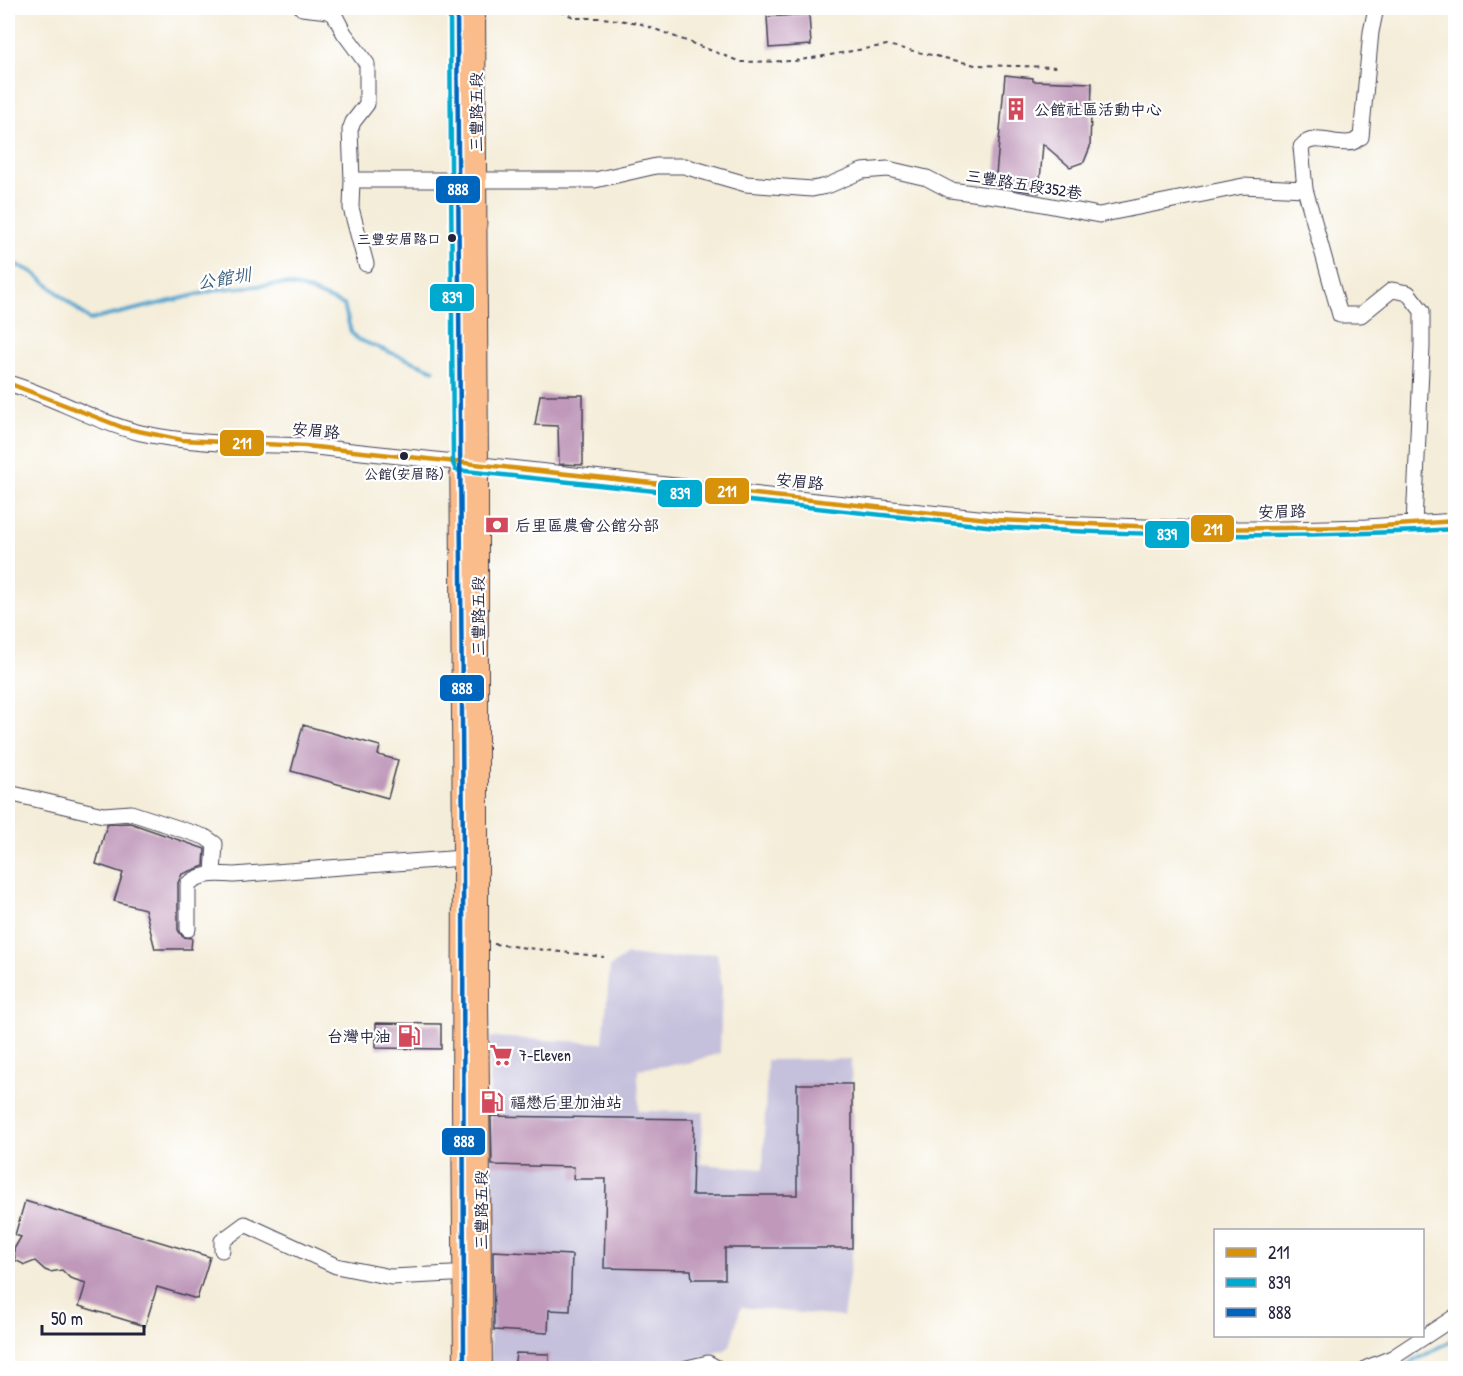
<svg xmlns="http://www.w3.org/2000/svg" width="1463" height="1376" font-family="'Patrick Hand','LXGW WenKai TC',sans-serif">
<rect width="100%" height="100%" fill="#fff"/>
<filter id="ink" filterUnits="userSpaceOnUse"><feTurbulence type="fractalNoise" baseFrequency=".0167" numOctaves="2"/><feDisplacementMap in="SourceGraphic" scale="12" xChannelSelector="R" yChannelSelector="G"/><feConvolveMatrix kernelMatrix="1 2 1 2 8 2 1 2 1" color-interpolation-filters="sRGB"/></filter>
<filter id="wash" filterUnits="userSpaceOnUse"><feTurbulence type="fractalNoise" baseFrequency=".008" numOctaves="4" result="noise"/><feDisplacementMap in="SourceGraphic" scale="24" xChannelSelector="R" yChannelSelector="G"/><feGaussianBlur stdDeviation="1.35" result="paint"/><feColorMatrix in="noise" values="0 0 0 0 0 0 0 0 0 0 0 0 0 0 0 0 0 1.4 0 .05"/><feComposite in="paint" operator="in"/></filter>
<g filter="url(#wash)">
<rect width="100%" height="100%" fill="#f4edd9"/>
<path fill="#c5c0db" d="M717,953L722,987L720,1053L688,1063L638,1069L639,1111L704,1112L700,1164L763,1169L767,1060L851,1059L855,1233L843,1317L741,1307L730,1346L725,1350L667,1368H490V1037L603,1043L610,967L627,955L667,958Z"/>
<g fill="none" stroke-linecap="round" stroke-linejoin="round">
<path stroke="#51a3cc" stroke-width="4" d="M8,261L33,272L90,320L221,289L282,284L303,288L344,305L351,332L357,339L434,370
M1401,1368L1456,1338"/>
</g>
<g id="blocks">
<path fill="#bf98ba" d="M809,14L811,45L769,48L767,17Z
M1005,75L1033,78V81L1092,83L1090,147L1084,162L1070,167L1043,144L1039,193L995,186Z
M540,395H583V465L559,464L558,426L535,425Z
M303,725L380,746L378,755L398,760L388,798L291,771Z
M130,823L205,849L204,866L182,874L178,883V930L183,937L192,938L191,949H155L145,909L114,901L123,873L96,864L107,824Z
M376,1023L441,1024V1049L376,1048Z
M797,1084H852V1248H725V1279H692L691,1270L604,1268L606,1179H573L574,1167L492,1165L491,1116L694,1119L692,1195H797Z
M25,1201L210,1257L197,1299L157,1287L145,1326L79,1306L86,1283L70,1278L62,1270L50,1272L45,1270L35,1261L25,1265L15,1260L14,1249L21,1237L15,1235Z
M493,1251L572,1255L570,1311L549,1310L548,1333L494,1330Z
M516,1353L549,1354V1368H514Z"/>
</g>
</g>
<g filter="url(#ink)">
<use href="#blocks" fill-opacity="0" stroke="#424053" stroke-width="1.5"/>
<g fill="none" stroke-linecap="round" stroke-linejoin="round">
<g stroke="#424053" stroke-width="17">
<path id="minor" d="M302,8L328,11L334,14L344,33L367,64V104L353,122L350,130L352,180
M1376,8L1371,32L1361,137C1358,138 1356,141 1353,142C1336,147 1314,131 1301,147L1305,189L1340,315H1361L1392,290L1408,293L1422,311V347L1414,524
M366,264L351,208L352,180H595L656,166H684L746,184L812,189L827,186L862,171L888,169L927,178L950,190L1011,198L1099,215L1243,186L1305,189
M8,383C53,396 95,422 141,433C195,445 251,444 306,446L741,493L997,520L1056,524L1203,529H1286L1367,527L1456,521
M8,796L13,794L103,815L131,813L205,837L215,844L213,873
M188,929V884C202,872 218,874 234,875L463,858L472,859
M222,1250V1241L245,1224L336,1266L391,1277L472,1273
M687,1368L708,1363L717,1368
M1367,1368L1392,1358L1456,1316"/>
</g>
<g stroke="#424053" stroke-width="22">
<path id="major" d="M457,8L463,858L462,1108L464,1368
M475,8L478,464V999L482,1368"/>
</g>
<path stroke="#424053" stroke-width="2" stroke-dasharray="4.5 4.5" stroke-linecap="butt" d="M552,8L576,18H603L639,23L741,62L795,61L887,45L975,65L1057,67
M494,944L604,957"/>
<use href="#minor" stroke="#fff" stroke-width="15"/>
<use href="#major" stroke="#f9bc8a" stroke-width="20"/>
<g stroke="#fff" stroke-width="9">
<path id="bus-1" d="M8,383L124,428L182,440L306,446L997,520L1203,529L1367,527L1456,521"/>
</g>
<g stroke="#fff" stroke-width="9">
<path id="bus-2" d="M450,8L453,463L456,470L996,527C1150,537 1302,538 1456,529"/>
</g>
<g stroke="#fff" stroke-width="9">
<path id="bus-3" d="M457,8L463,858L464,1368"/>
</g>
<use href="#bus-1" stroke="#d79209" stroke-width="4.5"/>
<use href="#bus-2" stroke="#00a9ce" stroke-width="4.5"/>
<use href="#bus-3" stroke="#0065bd" stroke-width="4.5"/>
</g>
</g>
<defs>
<g id="building-bare" transform="scale(1.8)"><path d="M-4-6H4V6H1V3H-1V6H-4ZM-2.5-4.3h1.7v1.8h-1.7ZM.8-4.3h1.7v1.8H.8ZM-2.5-1h1.7V.8h-1.7ZM.8-1h1.7V.8H.8Z" fill="#d1495b" stroke="#fff" stroke-width="2.5" paint-order="stroke"/></g>
<g id="bank-bare" transform="scale(1.8)"><path d="M-6-4H6V4H-6ZM0-2.3a2.3 2.3 0 1 0 0 4.6a2.3 2.3 0 1 0 0-4.6Z" fill="#d1495b" stroke="#fff" stroke-width="2.5" paint-order="stroke"/></g>
<g id="fuel-bare" transform="scale(1.8)"><path d="M-5.5-6h7V0h2V4h1.3V-2.5L3-4.5l.8-.8L6-3V5H2.5V1h-1V6h-7ZM-4.2-4.7v3.2H.2V-4.7Z" fill="#d1495b" stroke="#fff" stroke-width="2.5" paint-order="stroke"/></g>
<g id="supermarket-bare" transform="scale(1.8)"><path d="M-6-5.5h2.5l.6 2H6L4.5 2H-2.5L-4.4-4H-6ZM-1.5 3.2a1.3 1.3 0 1 0 .1 0ZM3 3.2a1.3 1.3 0 1 0 .1 0Z" fill="#d1495b" stroke="#fff" stroke-width="2.5" paint-order="stroke"/></g>
</defs>
<g fill-rule="evenodd">
<use href="#building-bare" x="1016" y="109"/>
<use href="#bank-bare" x="497" y="525"/>
<use href="#fuel-bare" x="409" y="1036"/>
<use href="#supermarket-bare" x="501" y="1055"/>
<use href="#fuel-bare" x="492" y="1102"/>
</g>
<g fill="#22223b" stroke="#fff" stroke-width="2">
<circle cx="452" cy="238" r="5"/>
<circle cx="404" cy="456" r="5"/>
</g>
<g text-anchor="middle" dominant-baseline="central" stroke-width="4.5" stroke-linejoin="round" paint-order="stroke">
<g font-size="14" fill="#22223b" stroke="#fff" text-anchor="end">
<text x="441" y="238">三豐安眉路口</text>
<text x="404" y="473" text-anchor="middle">公館(安眉路)</text>
</g>
<g font-size="16" fill="#22223b" stroke="#fff" text-anchor="start">
<text x="1034" y="109">公館社區活動中心</text>
<text x="515" y="525">后里區農會公館分部</text>
<text x="391" y="1036" text-anchor="end">台灣中油</text>
<text x="519" y="1055">7-Eleven</text>
<text x="510" y="1102">福懋后里加油站</text>
</g>
<g font-size="16" fill="#22223b" stroke="#fff">
<text transform="translate(476 112) rotate(-90)">三豐路五段</text>
<text transform="translate(1024 184) rotate(9)">三豐路五段352巷</text>
<text transform="translate(316 430) rotate(5)">安眉路</text>
<text transform="translate(800 481) rotate(6)">安眉路</text>
<text transform="translate(1282 511) rotate(-1)">安眉路</text>
<text transform="translate(478 616) rotate(-90)">三豐路五段</text>
<text transform="translate(481 1210) rotate(-90)">三豐路五段</text>
</g>
<g font-size="18" font-style="italic" fill="#375c7c" stroke="#fff">
<text transform="translate(224 278) rotate(-9)">公館圳</text>
</g>
</g>
<g stroke="#fff" stroke-width="2">
<rect x="435" y="175" width="46" height="29" rx="6" fill="#0065bd"/>
<rect x="429" y="283" width="46" height="29" rx="6" fill="#00a9ce"/>
<rect x="219" y="429" width="46" height="28" rx="6" fill="#d79209"/>
<rect x="704" y="477" width="46" height="28" rx="6" fill="#d79209"/>
<rect x="657" y="479" width="46" height="29" rx="6" fill="#00a9ce"/>
<rect x="1190" y="514" width="45" height="29" rx="6" fill="#d79209"/>
<rect x="1144" y="520" width="46" height="29" rx="6" fill="#00a9ce"/>
<rect x="439" y="674" width="46" height="28" rx="6" fill="#0065bd"/>
<rect x="441" y="1127" width="45" height="29" rx="6" fill="#0065bd"/>
</g>
<g font-size="16" text-anchor="middle" font-weight="bold" fill="#fff">
<text x="458" y="195">888</text>
<text x="452" y="303">839</text>
<text x="242" y="449">211</text>
<text x="727" y="497">211</text>
<text x="680" y="499">839</text>
<text x="1213" y="535">211</text>
<text x="1167" y="540">839</text>
<text x="462" y="694">888</text>
<text x="464" y="1147">888</text>
</g>
<rect width="1463" height="1376" fill="none" stroke="#fff" stroke-width="30"/>
<rect x="1214" y="1229" width="210" height="108" fill="#ffffff" stroke="#a7a7b1" stroke-width="1.5"/>
<rect x="1226" y="1248" width="30" height="9" fill="#d79209" stroke="#a7a7b1" stroke-width="1.5"/>
<text x="1268" y="1259" font-size="18" fill="#22223b">211</text>
<rect x="1226" y="1278" width="30" height="9" fill="#00a9ce" stroke="#a7a7b1" stroke-width="1.5"/>
<text x="1268" y="1289" font-size="18" fill="#22223b">839</text>
<rect x="1226" y="1308" width="30" height="9" fill="#0065bd" stroke="#a7a7b1" stroke-width="1.5"/>
<text x="1268" y="1319" font-size="18" fill="#22223b">888</text>
<path d="M42 1325v9h102v-9" fill="none" stroke="#22223b" stroke-width="3"/>
<text x="51" y="1325" font-size="18" fill="#22223b" stroke="#ffffff" stroke-width="4.5" paint-order="stroke">50 m</text>
</svg>
